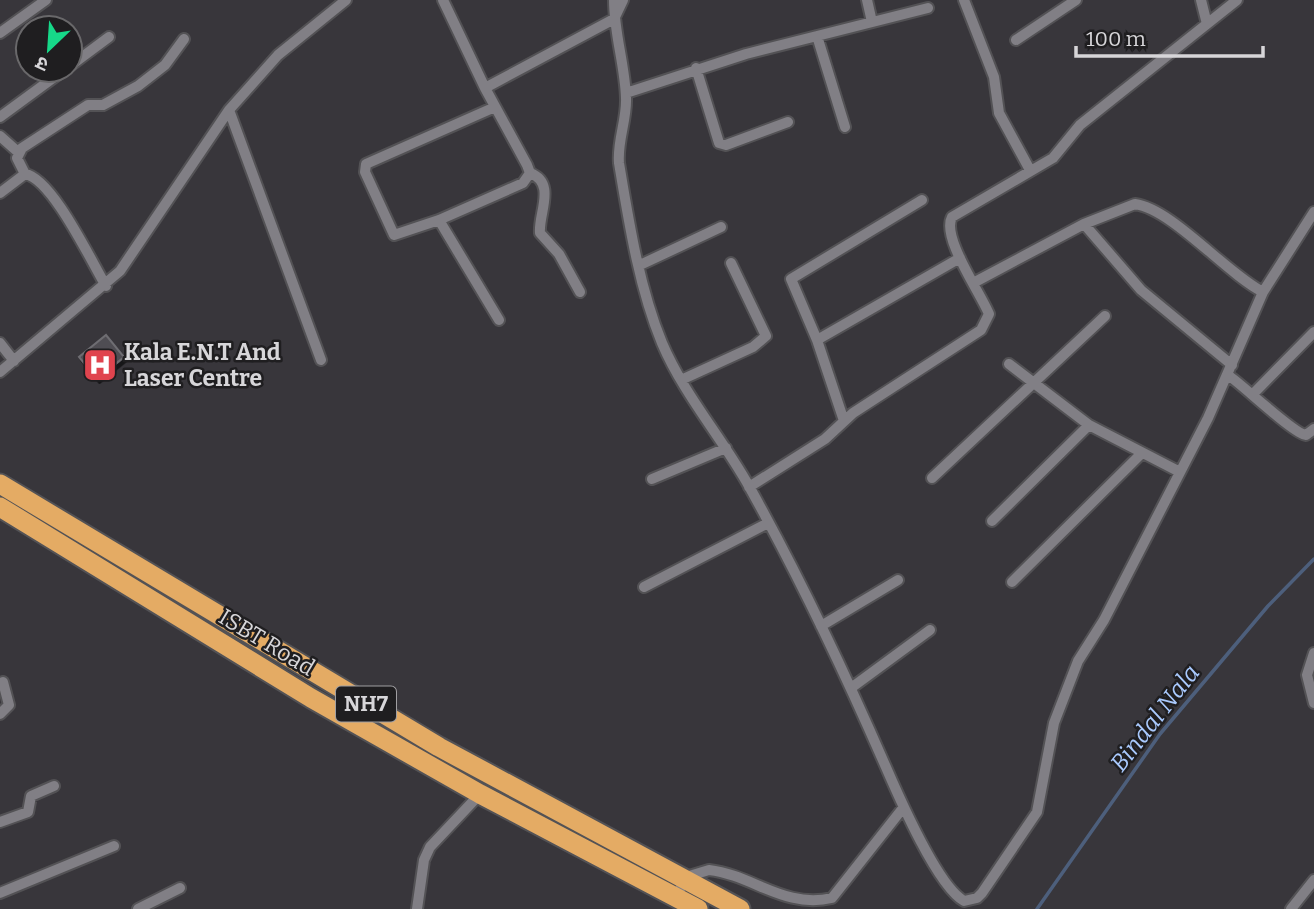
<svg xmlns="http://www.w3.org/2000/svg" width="1314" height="909" font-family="Bitter,'Noto Sans Devanagari',serif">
<defs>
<filter id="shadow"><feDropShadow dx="2.5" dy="4" stdDeviation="0" flood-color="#0009"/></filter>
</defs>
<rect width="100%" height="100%" fill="#38363b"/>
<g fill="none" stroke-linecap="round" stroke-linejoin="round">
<path stroke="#4d5f7c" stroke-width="3.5" d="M1037,909L1160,734L1268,606L1314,559"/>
</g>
<path fill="#504e53" stroke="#6e6d72" stroke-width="2" filter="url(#shadow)" d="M106,335L124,357L97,379L79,357Z"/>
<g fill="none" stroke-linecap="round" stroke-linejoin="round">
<g stroke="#535255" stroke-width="14">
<path id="street" d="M443,0L485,88L527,165L530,173L523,183L439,220L394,235L365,172L366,164L495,107
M614,0C614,34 625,65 626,98C627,120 617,141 619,163C629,223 639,287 662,343C684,395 723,439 750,488C800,578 844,671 885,765C898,795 937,886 964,901L977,898L982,893L1037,812L1054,723L1078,661L1104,620L1208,418L1263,292L1314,212
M867,0L872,22
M964,0L994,77L999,113L1030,170
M1201,0L1207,24
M0,33L46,0
M817,36L845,127
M1016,40L1076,0
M70,66L109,37
M696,68L719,143L726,145L788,122
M485,88L614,19L623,0
M626,93L746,54L928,8
M229,110L321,360
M0,117L64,70
M0,136L18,152
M530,173C557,183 538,214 540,233L559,254L580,292
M25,174L17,158L22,148L88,105H103L138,86L165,65L184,39
M0,193L25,174C52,178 91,261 106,286
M439,220L499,320
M1084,224L1141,290L1232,365
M640,265L721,227
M975,282L1084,224L1135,204C1172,209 1226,273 1263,292
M817,340L960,258
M0,343L14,361
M1009,364L1089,425L1178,471
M0,372L120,271L229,110L278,55L346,0
M1228,375C1244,386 1294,434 1306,435L1314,429
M681,380L753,347L766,336L731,263
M1254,393L1314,332
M844,421L817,340L791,279L922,200
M932,478L1105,316
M652,479L726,448
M749,487L825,439L853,413L981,330L989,314C980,292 941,237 952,217L1053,158L1080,125L1237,0
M992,521L1089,425
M1012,582L1142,453
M644,587L768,523
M821,626L898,580
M1314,653L1307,675L1314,703
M851,688L930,630
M0,714L9,705L3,682
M0,822L28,812L31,796L54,786
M0,893L114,846
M676,897L686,877L709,870C753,875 784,909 832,898L903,808
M138,909L180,888
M417,909L424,860L430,847L480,794
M1291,909L1314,880"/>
</g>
<g stroke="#535255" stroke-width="23">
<path id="highway" d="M0,484L439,747L740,909
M0,507L311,698L480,794L698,909"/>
</g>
<use href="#street" stroke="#817f85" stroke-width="10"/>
<use href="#highway" stroke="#e4ab64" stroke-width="19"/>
</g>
<defs>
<g id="hospital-square" transform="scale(1.75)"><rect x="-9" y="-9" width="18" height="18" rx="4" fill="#e0444e" stroke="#1f1e20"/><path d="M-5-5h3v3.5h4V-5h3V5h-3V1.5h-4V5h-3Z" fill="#fff"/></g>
</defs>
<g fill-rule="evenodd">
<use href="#hospital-square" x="100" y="365"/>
</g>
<g text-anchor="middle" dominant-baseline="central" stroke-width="5" stroke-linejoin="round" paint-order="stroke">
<rect fill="#1f1e20" stroke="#a09fa2" stroke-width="2" x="336" y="686.5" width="60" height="35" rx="5"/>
<g font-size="21" font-weight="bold" fill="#d7d6d9">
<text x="366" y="704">NH7</text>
</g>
<g font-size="23" font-weight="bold" fill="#d7d6d9" stroke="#1f1e20" text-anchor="start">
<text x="124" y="352">Kala E.N.T And<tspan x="124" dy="26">Laser Centre</tspan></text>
</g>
<g font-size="23" fill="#d7d6d9" stroke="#1f1e20">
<text transform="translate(267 642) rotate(31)">ISBT Road</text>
</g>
<g font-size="24" font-style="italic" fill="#a9c9fd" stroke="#1f1e20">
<text transform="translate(1155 718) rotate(-52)">Bindal Nala</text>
</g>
</g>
<g transform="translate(49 49) rotate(205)"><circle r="33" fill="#1f1e20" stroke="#69686a" stroke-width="2"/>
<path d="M0-5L12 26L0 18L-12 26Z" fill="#16d989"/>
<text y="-10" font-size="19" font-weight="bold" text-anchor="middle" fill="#d7d6d9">उ</text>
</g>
<path d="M1076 46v10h187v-10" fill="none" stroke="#d7d6d9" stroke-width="3.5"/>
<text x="1086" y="46" font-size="21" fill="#d7d6d9" stroke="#1f1e20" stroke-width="5" paint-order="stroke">100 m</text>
</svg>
